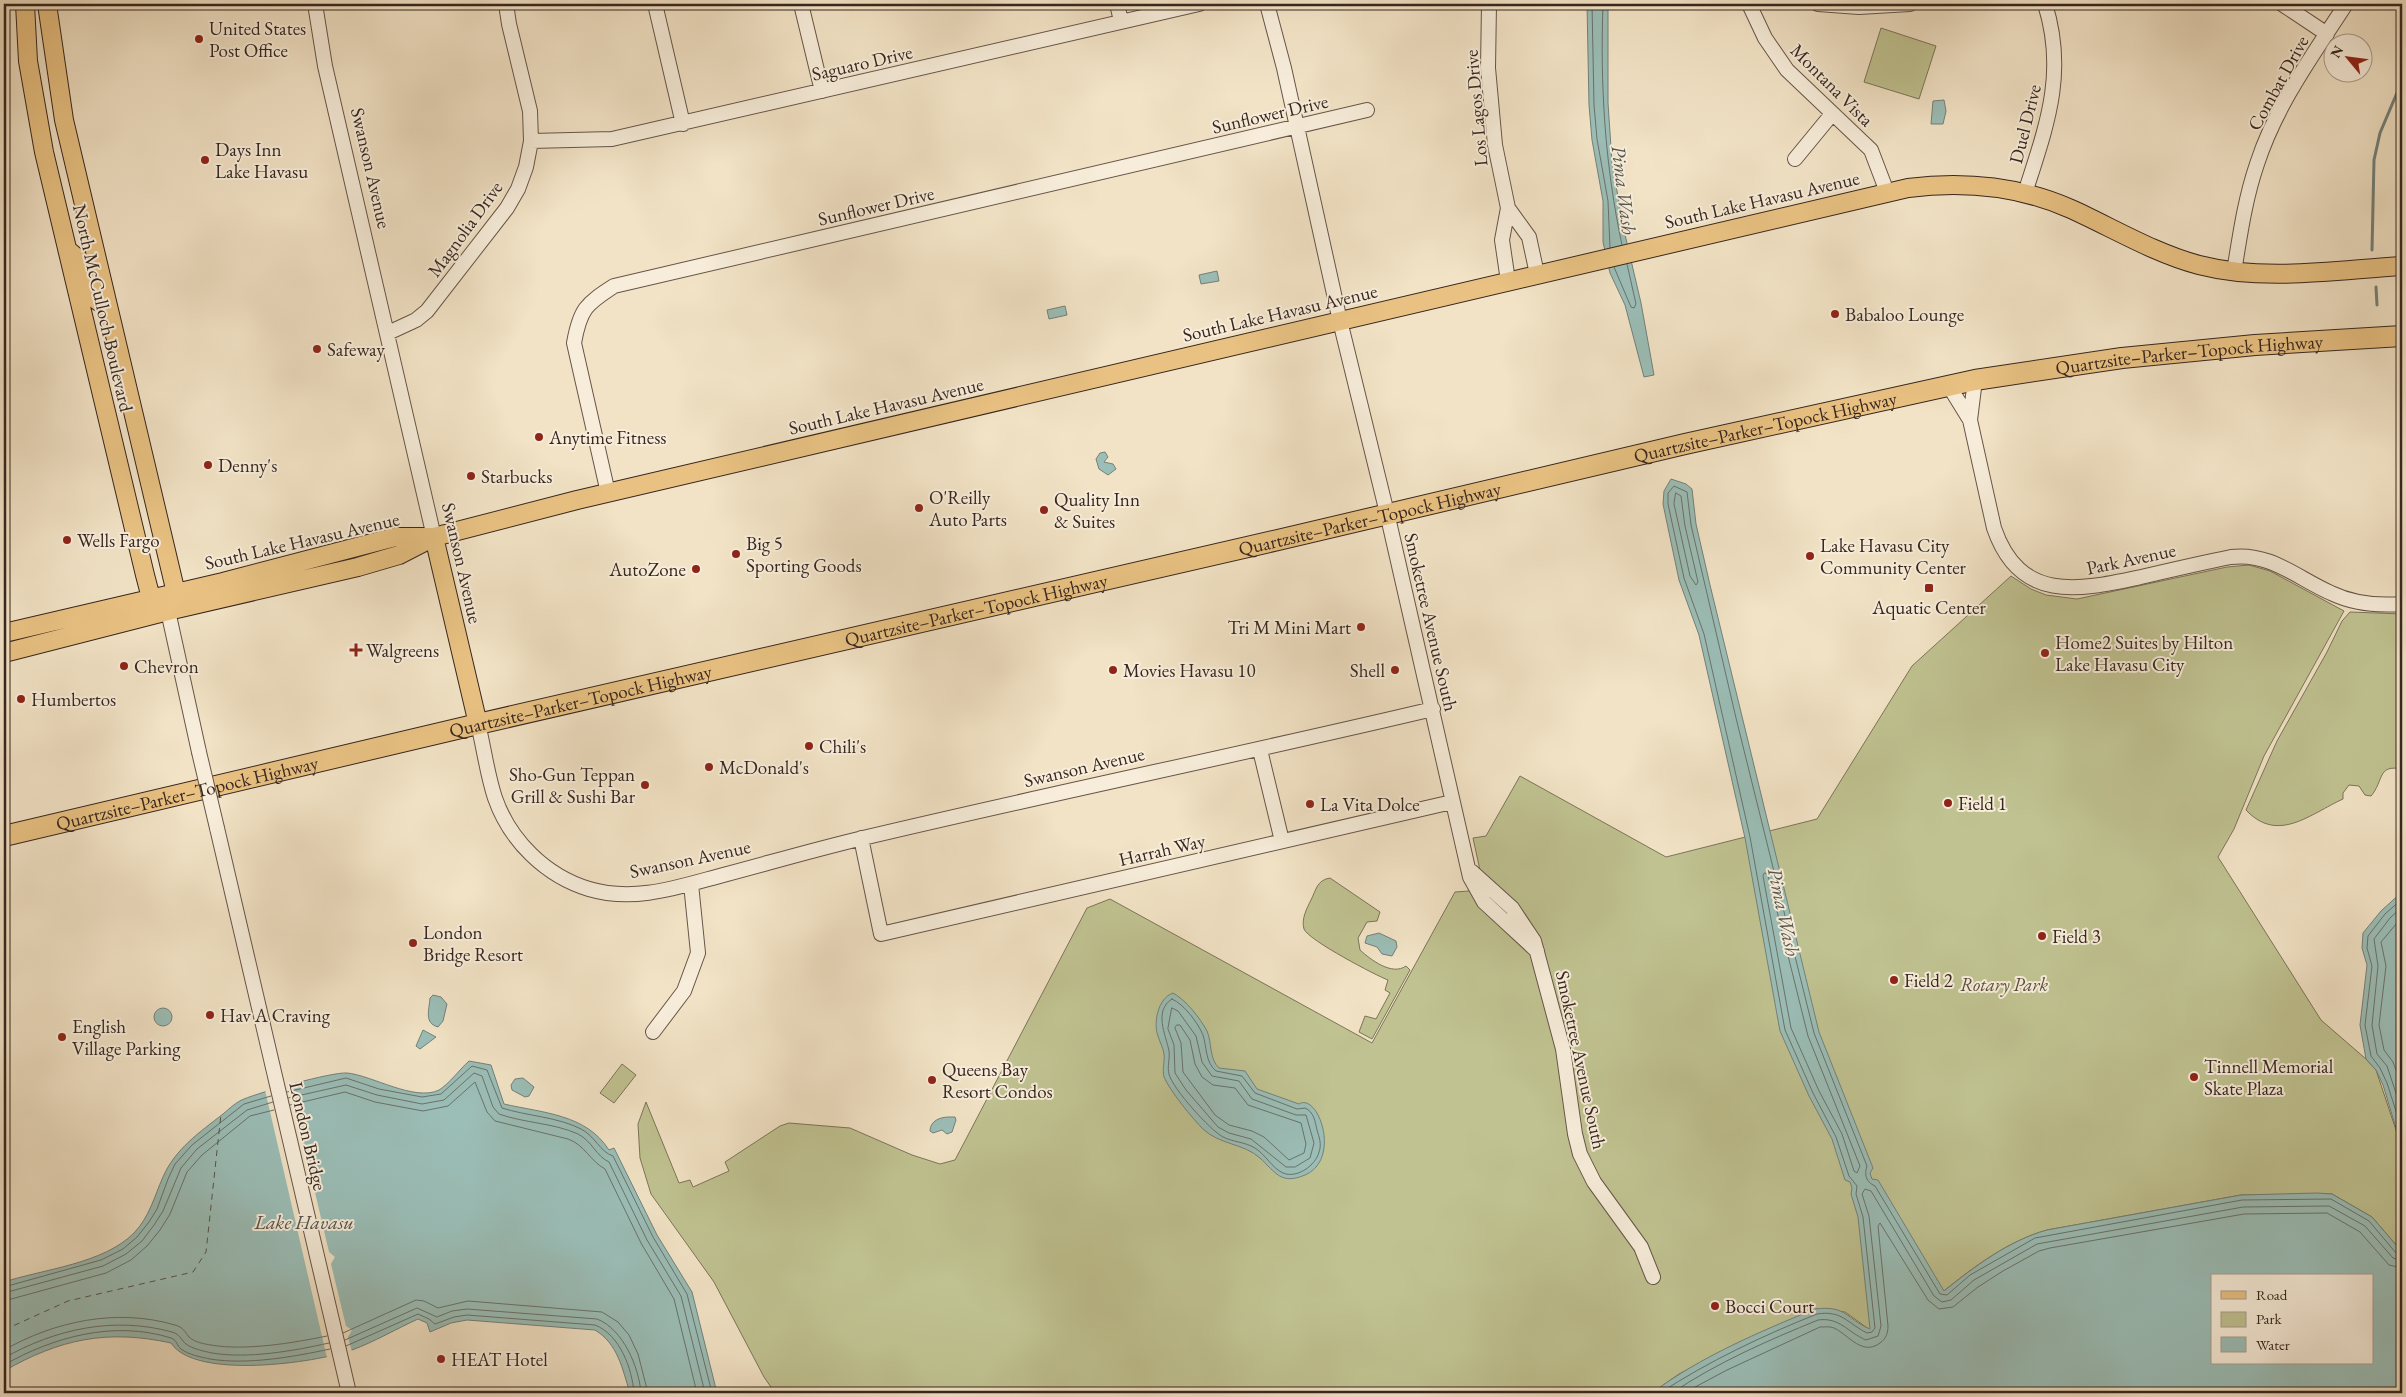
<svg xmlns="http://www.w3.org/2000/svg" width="2406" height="1397" font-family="'EB Garamond',serif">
<rect width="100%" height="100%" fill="#f2e3c6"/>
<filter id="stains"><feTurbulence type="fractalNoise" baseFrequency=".004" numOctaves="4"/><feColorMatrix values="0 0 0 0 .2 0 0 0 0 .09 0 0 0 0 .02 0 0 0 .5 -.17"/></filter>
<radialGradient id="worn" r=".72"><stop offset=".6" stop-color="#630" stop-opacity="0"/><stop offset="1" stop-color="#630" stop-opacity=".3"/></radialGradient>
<path fill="#c0c291" stroke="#7c7458" d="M1881,28L1936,46L1919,99L1864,82Z
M2249,565L2270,571L2344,611L2264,756L2234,829L2218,857L2321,1020L2366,1059L2376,1070L2402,1148V1252L2372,1217L2332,1194L2241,1195L2047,1230C2008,1241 1975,1266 1945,1290C1928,1304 1890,1319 1870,1330L1845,1312L1816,1309L1719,1353L1679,1374L1652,1393H775L764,1377L714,1282L651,1194L640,1158L638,1124L646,1102L679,1183L690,1180L693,1187L729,1171L725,1162L780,1126L789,1123L850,1128L912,1155L940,1164L955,1160L1087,908L1110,899L1372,1043L1455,892L1469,891L1532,953L1588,1162L1545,960L1481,875L1473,838L1486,836L1520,776L1666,857L1817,819L1912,666L2011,576L2031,589L2046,595L2077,599L2227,567Z
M2350,612L2402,614V769C2377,764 2384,781 2371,796L2365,795L2359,786L2349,785L2343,793V799C2310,814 2278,844 2246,810L2277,741L2327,652L2342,621Z
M1330,878L1380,912L1377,921L1367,922L1358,938L1360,950C1371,960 1392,976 1406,966L1410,970L1372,1039L1359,1032L1365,1016L1376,1019L1390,993L1385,990L1388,980C1377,976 1308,940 1304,929C1301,919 1307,908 1311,900C1316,890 1317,880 1330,878Z
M622,1064L636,1075L614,1103L600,1093Z"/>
<path fill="#9bbeb7" stroke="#73817a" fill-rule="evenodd" d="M1587,4H1608V103L1612,162L1623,226L1641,303L1654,375L1644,377L1625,305L1610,273L1603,242V201L1592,140L1589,105Z
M1944,100L1946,111L1943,124H1931L1933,101Z
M1217,271L1219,281L1201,284L1199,275Z
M1065,306L1067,315L1049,319L1047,310Z
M1105,452L1108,457L1104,462L1113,464L1116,469L1108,475L1099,469L1096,459L1100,453Z
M1671,479L1686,484L1692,489L1696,524L1710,585L1819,1032L1873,1168L1870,1173L1872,1179L1878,1180L1944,1291C1974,1267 2008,1241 2047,1230L2241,1195L2317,1193L2332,1194L2372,1217L2402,1252V1393H1652C1700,1357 1759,1332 1815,1309C1847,1305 1846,1319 1870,1329L1858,1217L1851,1194L1852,1188L1850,1182L1845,1180L1832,1139L1809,1096L1780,1031L1745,838L1699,635L1679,580L1663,504L1664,491ZM2212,1276H2372V1363H2212Z
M2402,892V1148L2383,1085L2376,1070L2366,1059L2360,1025L2367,965L2362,948L2363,933L2381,911Z
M1379,933L1396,941L1397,947L1392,956L1382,954L1377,947L1365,943L1367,936Z
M1173,993C1186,1000 1200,1018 1207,1031C1212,1042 1209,1059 1219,1068L1245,1071L1257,1089L1299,1104C1318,1092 1342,1159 1305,1175C1281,1185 1276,1173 1260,1158C1243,1143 1220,1145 1203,1129C1192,1118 1170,1091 1164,1077C1162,1070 1165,1061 1164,1054C1163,1047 1160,1043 1158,1036C1153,1023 1158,998 1173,993Z
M433,995L441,997L447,1004L443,1021L438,1027C424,1023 429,1011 430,998Z
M154 1017a9 9 0 1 1 18 0a9 9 0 1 1-18 0Z
M423,1030L436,1037L420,1049L416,1046Z
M469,1061L491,1065L504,1104C543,1113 586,1114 609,1150L614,1148L657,1235L692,1292L717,1393H630C622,1368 618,1344 595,1330L467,1320L451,1323L430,1332L427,1323L418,1319C396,1329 374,1342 352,1350C315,1363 195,1380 171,1343C107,1329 60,1339 4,1371V1282C44,1269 103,1264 134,1233C150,1216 154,1197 163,1177C175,1149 200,1132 223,1114C229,1109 236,1102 244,1099C261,1092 331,1072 347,1073C371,1075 415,1102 439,1090C449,1084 460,1069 469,1061Z
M523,1078L534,1087L529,1096L525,1097L512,1090L511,1085L515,1079Z
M949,1117H955L956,1120L952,1132L947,1134L942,1130L933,1133L930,1131C930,1121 940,1117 949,1117Z"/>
<path fill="#f2e3c6" d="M289,1084L293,1099L299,1103L296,1110L310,1173L316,1178L313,1184L329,1252L335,1257L331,1264L346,1326L352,1330L348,1337L352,1352L327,1358L265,1090Z"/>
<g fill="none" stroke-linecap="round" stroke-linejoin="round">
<path stroke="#69726b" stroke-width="1" d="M1592,4L1594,105L1597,139L1608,201L1610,248
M1603,4C1600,85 1605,166 1622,245
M1614,267L1631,307L1634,308L1636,304L1627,264
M1676,493L1681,496L1685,526L1698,582L1696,585L1690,576L1674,504Z
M1765,873L1768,875L1808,1036L1860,1166L1857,1173L1854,1171L1842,1134L1819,1091L1791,1028L1763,876Z
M2402,899L2385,914L2368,936L2367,948L2372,966L2365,1025L2371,1056L2380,1068L2387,1083L2402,1130
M2402,907L2390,918L2374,939L2378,966L2372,1025L2377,1054L2387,1066L2402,1111
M2402,917L2381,942L2386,966L2379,1025L2384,1050L2393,1062L2402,1086
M1172,999C1184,1004 1198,1023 1203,1035C1207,1047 1205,1062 1216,1071L1242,1076L1255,1093L1297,1109L1305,1108C1314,1112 1315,1121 1317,1130C1319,1137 1322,1144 1319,1152C1316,1165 1297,1179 1283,1173C1272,1168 1266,1155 1255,1148C1245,1142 1233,1142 1223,1137C1210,1130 1172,1088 1169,1074C1167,1067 1170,1059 1169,1051C1166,1035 1153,1011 1172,999Z
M1172,1008L1178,1011L1196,1036L1202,1062L1212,1076L1239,1081L1252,1099L1296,1115H1306L1314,1143L1310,1158L1295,1167H1286L1251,1139L1229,1133L1218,1127L1186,1090L1175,1073L1174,1045L1168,1029Z
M1177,1025H1180L1190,1040L1195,1064L1202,1077L1213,1085L1235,1088L1248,1105L1301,1123L1306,1144L1304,1153L1289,1160L1264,1137L1252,1131L1229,1125L1215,1115L1183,1072L1181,1043L1175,1028Z
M287,1092L346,1078L379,1089L422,1097L441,1094L472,1066L487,1070L502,1108C527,1116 558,1117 581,1129C595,1136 600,1152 613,1156L653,1237L687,1294L712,1393
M288,1098L346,1085L377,1095L422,1104L444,1100L474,1073L482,1076L493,1107L499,1114C524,1123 554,1123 578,1134C592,1141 596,1156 609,1162L647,1240L681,1296L705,1393
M290,1105L345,1092L375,1102L423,1111L448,1106L475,1082L487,1112L495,1121L568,1139C585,1145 590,1161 605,1169L641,1243L674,1299L697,1393
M4,1287L101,1260L123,1249L137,1237L149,1222L157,1209L168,1179L175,1164L192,1145L244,1104L271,1096
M4,1293L103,1266L126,1254L142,1241L154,1225L163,1211L181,1168L197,1149L247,1110L273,1102
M4,1301L106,1273L131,1260L147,1246L160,1230L170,1214L187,1172L202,1155L250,1116L274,1110
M343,1333L416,1300L424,1301L438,1308L468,1301L602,1312L618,1322L629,1335L638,1354L648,1393
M345,1340L417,1308L437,1317L452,1311L467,1309L597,1319C623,1329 639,1367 641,1393
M346,1346L418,1314L429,1319L435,1324L454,1317L467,1315L595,1325C620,1335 632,1368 634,1393
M4,1350C55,1321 117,1308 175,1325C183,1327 185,1332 189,1337C194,1342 204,1344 211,1345C245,1351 293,1343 327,1336
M4,1358C55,1329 114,1316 172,1332C180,1334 181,1340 186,1344C193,1349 203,1351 212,1353C248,1359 293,1351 329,1343
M4,1365C53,1337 114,1320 171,1338C177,1340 177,1346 181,1349C189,1355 201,1357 210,1359C247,1365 293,1357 330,1349
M1660,1393C1709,1361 1762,1336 1817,1314C1842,1310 1847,1323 1867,1333L1872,1332L1875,1328L1863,1217L1856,1194L1857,1186L1849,1176L1836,1137L1813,1093L1785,1030L1750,837L1704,634L1684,578L1668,504V493L1674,486L1687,492L1691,525L1736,718L1814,1033L1867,1166C1864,1175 1866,1182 1875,1186L1940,1294L1947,1295L1970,1275L2035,1238L2242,1200L2331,1199L2369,1221L2396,1253L2402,1255
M1672,1393C1716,1363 1769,1340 1818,1320C1840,1317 1847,1332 1866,1340L1878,1336L1881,1326L1869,1216L1862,1194L1865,1189L1871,1191L1934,1296L1942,1302L1951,1300L1974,1280L2037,1244L2243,1207L2329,1206L2365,1226L2393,1258L2402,1261
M1684,1393L1727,1370L1820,1327C1826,1327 1831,1326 1836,1329C1849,1336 1863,1356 1880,1343C1886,1339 1888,1333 1888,1326L1878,1226L1880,1223L1928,1300L1939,1309L1953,1307L1978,1287L2003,1271L2039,1251L2050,1248L2244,1214L2327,1213L2360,1232L2389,1265L2402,1268"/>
<path stroke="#73817a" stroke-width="3" d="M2372,250L2374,160L2380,133L2402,81
M2376,287L2377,305"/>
<path stroke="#55544d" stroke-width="1" stroke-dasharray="6 5" stroke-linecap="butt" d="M4,1330L68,1301L193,1272L206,1252L221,1114"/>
<g stroke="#665549" stroke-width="16">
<path id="minor" d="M315,4L325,66L434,537
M655,4L683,124
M801,4L822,91
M1117,4L1121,21
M1267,4L1284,68L1340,321L1387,513L1470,877L1484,902L1537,951
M1489,4L1488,68L1495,145L1508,208L1502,240L1508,281
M1749,4L1765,38L1787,70L1871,150L1887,192
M1818,4L1859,7L1910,4
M2282,4L2327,34
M531,141L612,139L1199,4
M1795,159L1832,114
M2025,193C2046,127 2067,74 2045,4
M1508,208L1529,237L1537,274
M2234,272C2240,235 2245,199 2257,164C2276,105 2313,55 2346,4
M388,333L416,320L427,311L507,208L518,189L526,167L531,141L530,111L509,24L506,4
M1975,380L1970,420L1994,528C2020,604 2080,590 2141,577C2171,570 2201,563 2231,557C2270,552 2297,578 2331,593C2354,604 2377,606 2402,604
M1949,386L1970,420
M608,493L574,343C580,309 586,304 614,286L1367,110
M168,611L199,752
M478,724C484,748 487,774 495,798C510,841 546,876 589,889C636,903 681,886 727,874C772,862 817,849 863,838C1052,793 1243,754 1433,709
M1260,750L1282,841
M217,828L349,1393
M861,838L881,934L1452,802
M1471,871L1512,908L1534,941L1563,1049L1575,1134L1580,1154L1594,1182L1641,1247L1653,1277
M653,1032L684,991L698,953L691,884"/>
</g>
<g stroke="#37261f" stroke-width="20">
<path id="major" d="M25,4L28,61L44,152L145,575L151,598L168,611L176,593L64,120L47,4
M67,249C72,254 80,260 85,266C96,282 83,299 107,305
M434,537L478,724
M4,633L223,582L395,537H434L577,500L1908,188C1964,181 2019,186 2071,209C2113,228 2154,253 2199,265C2265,282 2335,270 2402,266
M4,653L168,611L358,567L399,555L432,538"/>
</g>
<g stroke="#37261f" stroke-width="22">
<g id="highway">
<path id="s1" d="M4,836L478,724L1278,540L1685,444L1975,380L2122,358L2255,345L2402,336"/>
</g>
</g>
<use href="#minor" stroke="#f7edda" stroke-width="14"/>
<use href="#major" stroke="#e9c283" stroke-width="18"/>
<use href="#highway" stroke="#e9c283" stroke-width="20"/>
<g stroke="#665549" stroke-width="16" stroke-linecap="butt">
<path id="minor-bridge" d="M199,752L217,828"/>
</g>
<use href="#minor-bridge" stroke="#f7edda" stroke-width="14"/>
</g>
<g fill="#8f2418" stroke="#f7edda" stroke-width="2">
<circle cx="199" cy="39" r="5"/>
<circle cx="205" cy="160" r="5"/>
<circle cx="1835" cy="314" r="5"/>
<circle cx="317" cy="349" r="5"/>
<circle cx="539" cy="437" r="5"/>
<circle cx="208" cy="465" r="5"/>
<circle cx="471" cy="476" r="5"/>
<circle cx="919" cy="508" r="5"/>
<circle cx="1044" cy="510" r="5"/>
<circle cx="67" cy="540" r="5"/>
<circle cx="736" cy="554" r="5"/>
<circle cx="1810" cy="556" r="5"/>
<circle cx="696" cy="569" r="5"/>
<rect x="1924" y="583" width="10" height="10" rx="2.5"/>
<circle cx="1361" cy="627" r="5"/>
<path d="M353.5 642.5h5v5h5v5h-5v5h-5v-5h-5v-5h5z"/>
<circle cx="2045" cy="653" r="5"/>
<circle cx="124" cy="666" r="5"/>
<circle cx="1113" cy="670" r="5"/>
<circle cx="1395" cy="670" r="5"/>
<circle cx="21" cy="699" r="5"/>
<circle cx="809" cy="746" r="5"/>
<circle cx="709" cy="767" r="5"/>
<circle cx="645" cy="785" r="5"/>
<circle cx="1948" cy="803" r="5"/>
<circle cx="1310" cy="804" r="5"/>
<circle cx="2042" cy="936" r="5"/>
<circle cx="413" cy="943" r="5"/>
<circle cx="1894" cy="980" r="5"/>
<circle cx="210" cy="1015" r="5"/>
<circle cx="62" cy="1037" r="5"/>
<circle cx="2194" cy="1077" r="5"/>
<circle cx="932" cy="1080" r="5"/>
<circle cx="1715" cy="1306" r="5"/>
<circle cx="441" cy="1359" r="5"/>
</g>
<g text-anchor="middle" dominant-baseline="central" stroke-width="4" stroke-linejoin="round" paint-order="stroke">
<g font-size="19" fill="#37261f" stroke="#f7edda" text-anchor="start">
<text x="209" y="28">United States<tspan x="209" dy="22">Post Office</tspan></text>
<text x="215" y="149">Days Inn<tspan x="215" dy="22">Lake Havasu</tspan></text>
<text x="1845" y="314">Babaloo Lounge</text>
<text x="327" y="349">Safeway</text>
<text x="549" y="437">Anytime Fitness</text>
<text x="218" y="465">Denny's</text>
<text x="481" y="476">Starbucks</text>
<text x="929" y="497">O'Reilly<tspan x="929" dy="22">Auto Parts</tspan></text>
<text x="1054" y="499">Quality Inn<tspan x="1054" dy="22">&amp; Suites</tspan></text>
<text x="77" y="540">Wells Fargo</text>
<text x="746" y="543">Big 5<tspan x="746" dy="22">Sporting Goods</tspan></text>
<text x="1820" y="545">Lake Havasu City<tspan x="1820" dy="22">Community Center</tspan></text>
<text x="686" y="569" text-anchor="end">AutoZone</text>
<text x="1929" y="607" text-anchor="middle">Aquatic Center</text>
<text x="1351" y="627" text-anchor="end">Tri M Mini Mart</text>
<text x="2055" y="642">Home2 Suites by Hilton<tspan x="2055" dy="22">Lake Havasu City</tspan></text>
<text x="366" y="650">Walgreens</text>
<text x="134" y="666">Chevron</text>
<text x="1123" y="670">Movies Havasu 10</text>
<text x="1385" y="670" text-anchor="end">Shell</text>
<text x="31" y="699">Humbertos</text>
<text x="819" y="746">Chili's</text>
<text x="719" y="767">McDonald's</text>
<text x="635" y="774" text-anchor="end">Sho-Gun Teppan<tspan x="635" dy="22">Grill &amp; Sushi Bar</tspan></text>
<text x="1958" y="803">Field 1</text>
<text x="1320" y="804">La Vita Dolce</text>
<text x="423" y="932">London<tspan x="423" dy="22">Bridge Resort</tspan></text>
<text x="2052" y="936">Field 3</text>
<text x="1904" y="980">Field 2</text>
<text x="220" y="1015">Hav A Craving</text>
<text x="72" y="1026">English<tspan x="72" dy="22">Village Parking</tspan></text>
<text x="2204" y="1066">Tinnell Memorial<tspan x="2204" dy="22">Skate Plaza</tspan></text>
<text x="942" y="1069">Queens Bay<tspan x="942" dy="22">Resort Condos</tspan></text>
<text x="1725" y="1306">Bocci Court</text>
<text x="451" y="1359">HEAT Hotel</text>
</g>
<g font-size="19" fill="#37261f" stroke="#f7edda">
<text transform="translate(862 63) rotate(-13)">Saguaro Drive</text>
<text transform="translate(2278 83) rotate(-61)">Combat Drive</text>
<text transform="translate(1832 85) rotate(45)">Montana Vista</text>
<text transform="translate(1476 108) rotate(-95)">Los Lagos Drive</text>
<text transform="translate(1270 114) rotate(-13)">Sunflower Drive</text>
<text transform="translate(2025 124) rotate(-76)">Duel Drive</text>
<text transform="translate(371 168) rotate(77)">Swanson Avenue</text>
<text transform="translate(1762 200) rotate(-13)">South Lake Havasu Avenue</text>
<text transform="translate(876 206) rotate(-13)">Sunflower Drive</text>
<text transform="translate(465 229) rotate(-54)">Magnolia Drive</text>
<text transform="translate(103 308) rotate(77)">North McCulloch Boulevard</text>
<text transform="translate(1280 313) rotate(-13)">South Lake Havasu Avenue</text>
<text stroke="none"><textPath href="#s1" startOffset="2239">Quartzsite–Parker–Topock Highway</textPath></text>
<text transform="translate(886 406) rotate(-13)">South Lake Havasu Avenue</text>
<text stroke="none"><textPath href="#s1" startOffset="1808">Quartzsite–Parker–Topock Highway</textPath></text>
<text stroke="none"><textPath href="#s1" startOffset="1402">Quartzsite–Parker–Topock Highway</textPath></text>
<text transform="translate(302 541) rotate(-13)">South Lake Havasu Avenue</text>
<text transform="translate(2131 559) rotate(-12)">Park Avenue</text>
<text transform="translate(462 563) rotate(77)">Swanson Avenue</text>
<text stroke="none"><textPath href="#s1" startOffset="998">Quartzsite–Parker–Topock Highway</textPath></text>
<text transform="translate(1431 622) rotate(77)">Smoketree Avenue South</text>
<text stroke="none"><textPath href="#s1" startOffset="592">Quartzsite–Parker–Topock Highway</textPath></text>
<text transform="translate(1084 767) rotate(-13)">Swanson Avenue</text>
<text stroke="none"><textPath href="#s1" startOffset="188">Quartzsite–Parker–Topock Highway</textPath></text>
<text transform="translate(1162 850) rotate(-13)">Harrah Way</text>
<text transform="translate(690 859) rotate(-12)">Swanson Avenue</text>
<text transform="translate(1581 1060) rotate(78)">Smoketree Avenue South</text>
<text transform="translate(308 1136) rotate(77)">London Bridge</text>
</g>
<g font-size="19" font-style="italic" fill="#594d3c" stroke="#f7edda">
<text x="2004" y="984">Rotary Park</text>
</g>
<g font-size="20" font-style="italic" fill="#55544d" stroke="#f7edda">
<text transform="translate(1624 190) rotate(83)">Pima Wash</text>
<text transform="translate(1784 912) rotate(78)">Pima Wash</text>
<text x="304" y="1222">Lake Havasu</text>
</g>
</g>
<rect width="2406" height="1397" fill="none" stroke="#f2e3c6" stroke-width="20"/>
<rect x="5" y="5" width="2396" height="1387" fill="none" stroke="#37261f" stroke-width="2.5"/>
<rect x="10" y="10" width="2386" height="1377" fill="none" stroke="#37261f"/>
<rect x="2211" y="1274" width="162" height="90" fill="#f7edda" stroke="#aa9d8f"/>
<rect x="2221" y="1291" width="25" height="8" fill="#e9c283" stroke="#aa9d8f"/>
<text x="2256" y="1300" font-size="15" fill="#37261f">Road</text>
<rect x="2221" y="1312" width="25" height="15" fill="#c0c291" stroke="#aa9d8f"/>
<text x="2256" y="1324" font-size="15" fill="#37261f">Park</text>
<rect x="2221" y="1337" width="25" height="15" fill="#9bbeb7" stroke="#aa9d8f"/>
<text x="2256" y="1350" font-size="15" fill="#37261f">Water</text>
<g transform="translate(2348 58) rotate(299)"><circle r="24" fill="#f7edda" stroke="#aa9d8f"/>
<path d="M0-4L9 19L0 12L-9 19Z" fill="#8f2418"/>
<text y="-8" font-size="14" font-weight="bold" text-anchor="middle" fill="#37261f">N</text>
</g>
<rect width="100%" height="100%" filter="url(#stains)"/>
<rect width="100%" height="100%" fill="url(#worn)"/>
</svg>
